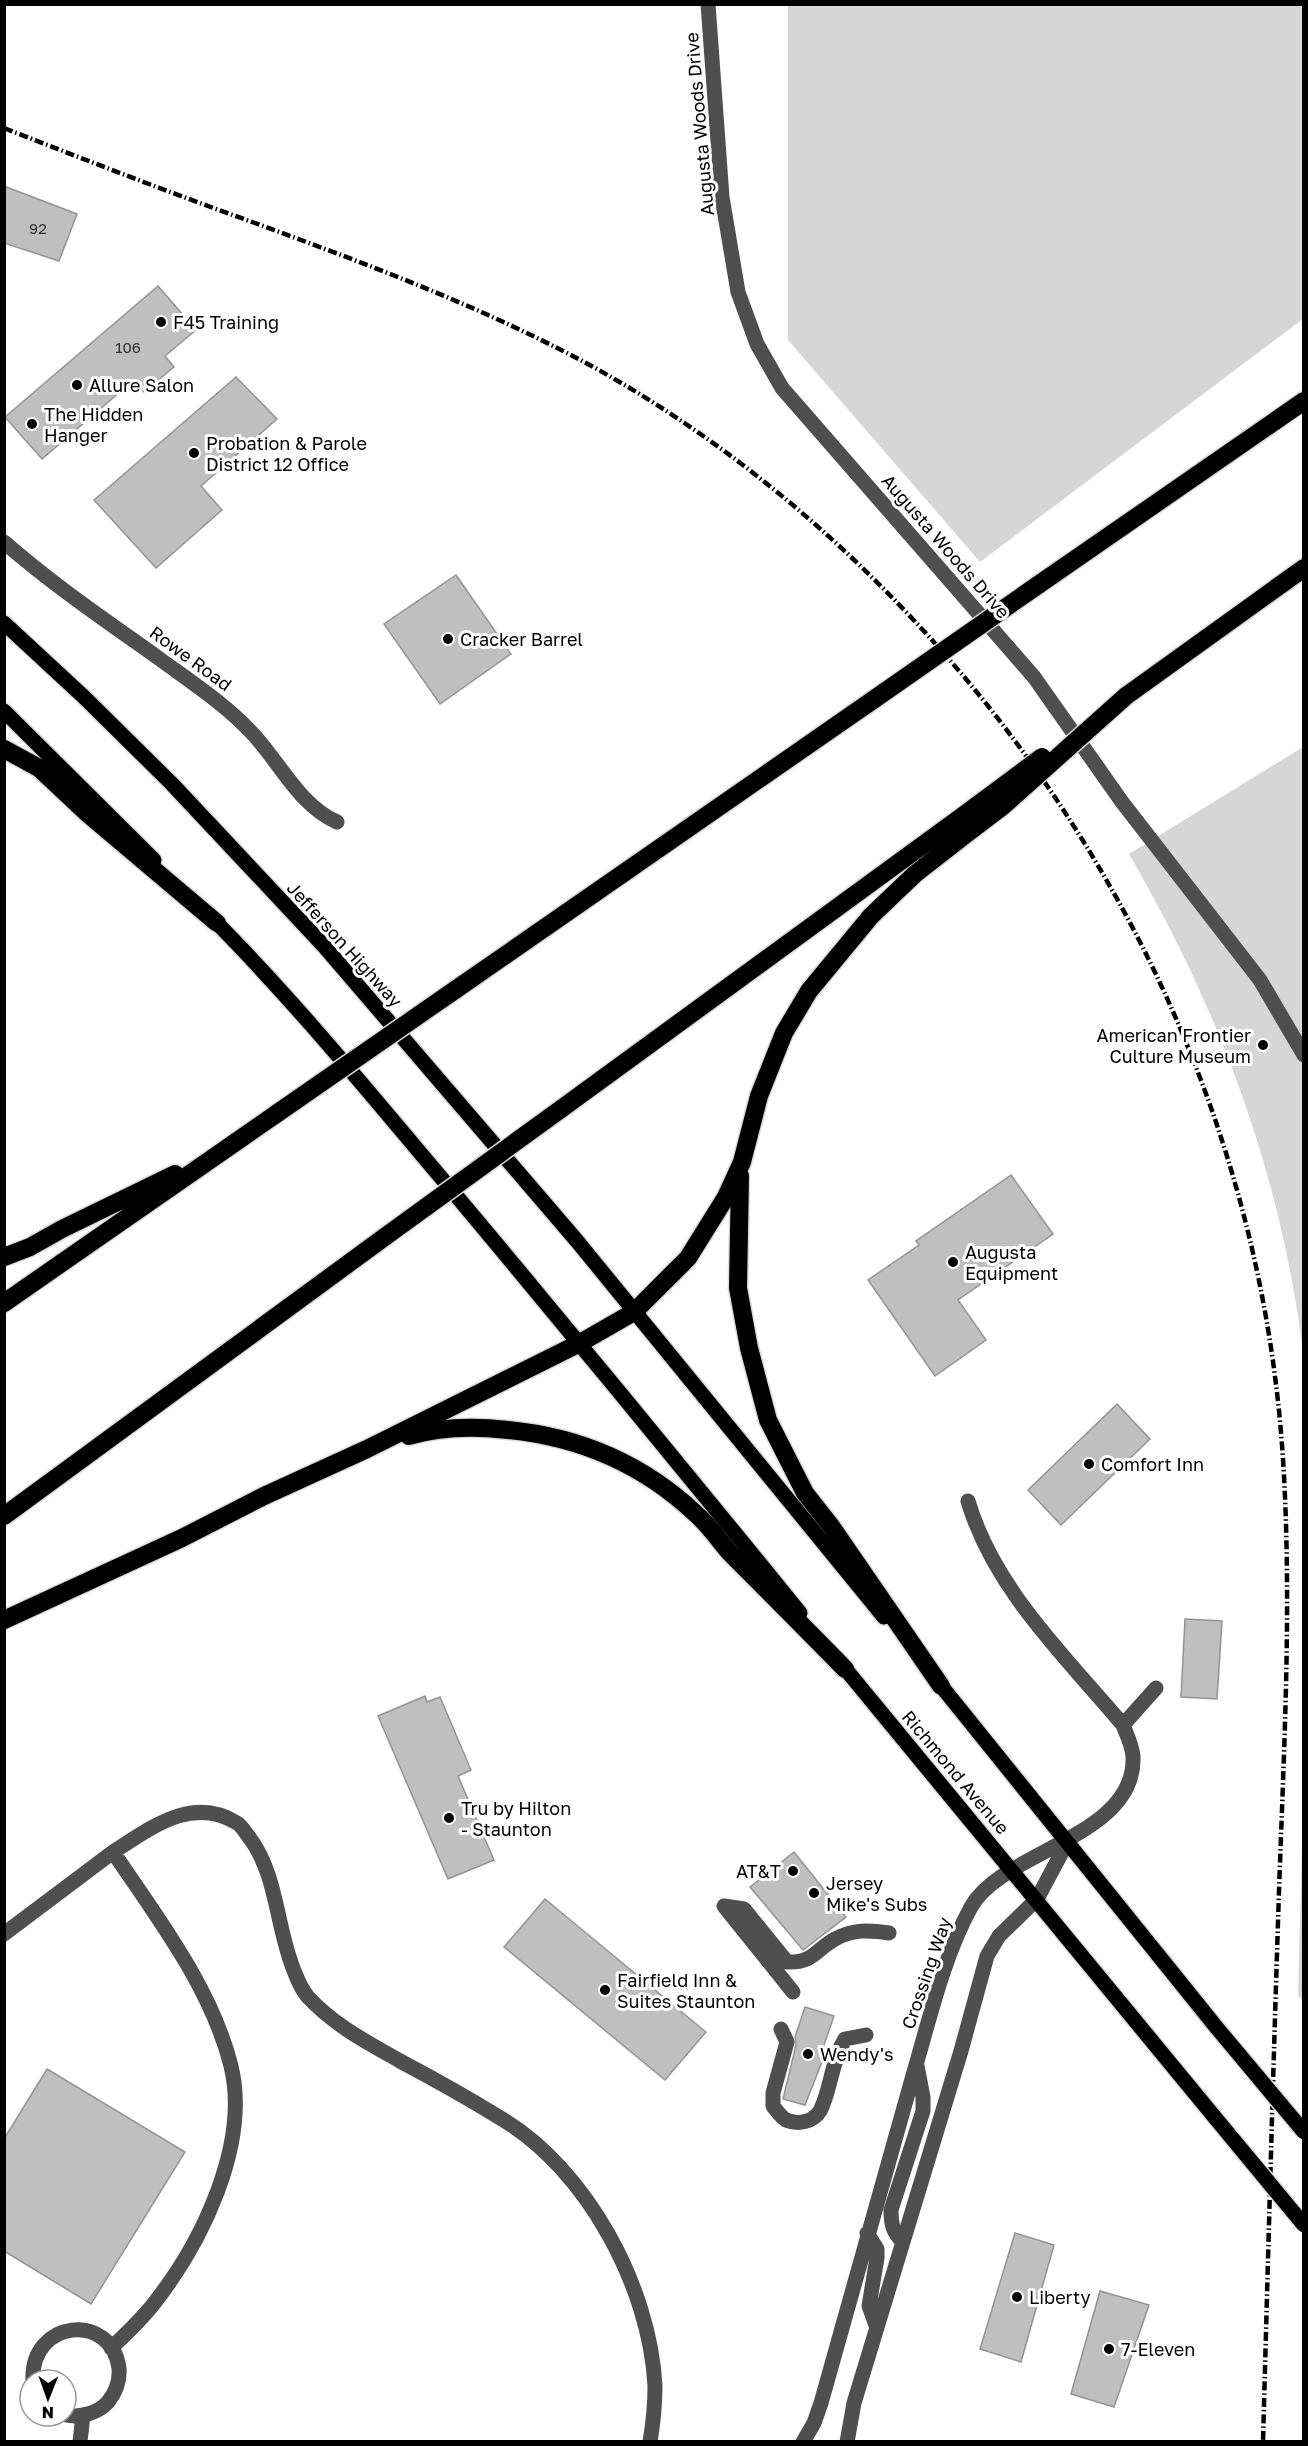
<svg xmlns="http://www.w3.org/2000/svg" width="1308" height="2446" font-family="'Golos Text',sans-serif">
<rect width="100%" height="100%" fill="#fff"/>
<path fill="#d6d6d6" d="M788,5H1303V319L980,562L788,340Z
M1303,747V1351C1280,1171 1220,1011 1129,854Z
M1303,1809V2002L1298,1995Z"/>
<path fill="#bfbfbf" stroke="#939393" stroke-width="1.5" d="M4,186L77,214L59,261L4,243Z
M158,286L196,330L165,356L174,367L144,392L134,380L42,459L5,417Z
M236,377L277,419L201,486L222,510L156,568L94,500Z
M456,575L511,654L440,704L384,624Z
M1011,1175L1053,1234L958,1300L986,1340L935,1376L868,1280L919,1245L916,1241Z
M1117,1404L1150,1439L1061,1525L1028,1490Z
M1185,1619L1222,1621L1217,1699L1181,1697Z
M425,1696L427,1702L440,1697L471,1770L458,1776L494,1860L448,1879L378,1716Z
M794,1852L846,1917L803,1950L750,1887Z
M545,1899L706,2032L665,2080L504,1947Z
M805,2007L834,2016L823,2048L827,2049L805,2105L783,2099L796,2045L795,2037Z
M47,2069L185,2152L91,2304L4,2251V2139Z
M1015,2233L1054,2245L1021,2362L980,2349Z
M1100,2291L1149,2305L1114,2407L1071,2394Z"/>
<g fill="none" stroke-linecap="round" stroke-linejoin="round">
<g stroke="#dbdbdb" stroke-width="18">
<path id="major" d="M4,623L85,698L172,784L324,946L577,1241L884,1617
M4,711L154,860
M209,915C294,1000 371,1095 449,1187C567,1328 684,1470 800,1613
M838,1660L1217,2120
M934,1677L1217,2028"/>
</g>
<g stroke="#dbdbdb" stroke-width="21">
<path id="highway" d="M1038,585L1304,401
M1126,696L1304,568
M4,749L39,768L88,814L217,923
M455,990L873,700
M561,1109L964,815
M740,1176L738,1288L749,1348L768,1420L805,1493L831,1526L941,1686
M4,1257L30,1247L62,1229L175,1174
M4,1303L279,1112
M409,1436C442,1426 474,1426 508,1430C580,1437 643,1464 696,1514C710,1526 720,1542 732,1555C770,1593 808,1631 845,1669
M4,1516L386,1236
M4,1620L182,1538L264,1496L367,1449L580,1343L634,1312L688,1258L726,1197L742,1162L759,1096L784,1033L809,991L871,916L915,874L974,828"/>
</g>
<path stroke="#4f4f4f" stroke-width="15" d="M708,4L722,197L738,292L757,344L782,388L1034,677L1122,802L1260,980L1304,1055
M4,542C52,584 105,620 157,657C191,682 225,704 253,734C280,763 300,806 337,822
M1123,1725L1156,1688
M113,1852C151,1828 192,1795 237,1823C242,1826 245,1832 249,1837C278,1875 276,1929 295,1973C298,1981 303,1991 308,1997C335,2026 367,2042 400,2061C434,2079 468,2098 502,2119C587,2170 650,2287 655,2386C655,2404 653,2424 650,2442
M724,1906L744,1909L787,1962C813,1963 814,1951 835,1939C853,1929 870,1930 889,1933
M724,1906L793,1992
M4,1934L113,1852C157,1917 212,1989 231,2066C250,2144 202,2242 155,2302C142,2319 127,2333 111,2348
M781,2029L787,2042L773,2093V2106C777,2111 781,2117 786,2120C798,2125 813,2122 820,2111C831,2090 831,2062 845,2039L866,2035
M867,2233L877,2249V2258L869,2306L877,2328
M903,2242C893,2232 891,2225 891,2210L923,2111V2097L917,2066
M33,2380C30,2320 111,2311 119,2368C120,2380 116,2392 108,2402C98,2413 81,2418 66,2415
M80,2442L83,2415
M803,2442L814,2423L821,2403C852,2295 881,2187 912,2079C929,2022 942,1960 971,1907C1003,1850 1137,1837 1133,1756C1132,1745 1127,1735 1123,1725C1065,1656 994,1589 968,1501
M847,2442L854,2403L961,2051L987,1956L999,1936L1037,1899L1068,1841"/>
<use href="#major" stroke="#000" stroke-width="15"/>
<use href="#highway" stroke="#000" stroke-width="18"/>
<path stroke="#000" stroke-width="4.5" stroke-dasharray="9 3 1.5 3" stroke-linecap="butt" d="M4,128C88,161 171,193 255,223C372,266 488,309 597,369C745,452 873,565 980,696C1156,913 1265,1179 1283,1459C1292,1602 1284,1747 1279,1891C1273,2074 1268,2258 1263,2442"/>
<g stroke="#dbdbdb" stroke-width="18" stroke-linecap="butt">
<path id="major-bridge" d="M1217,2028L1304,2132
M1217,2120L1304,2225"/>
</g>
<g stroke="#dbdbdb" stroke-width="21" stroke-linecap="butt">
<path id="highway-bridge" d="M873,700L1038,585
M964,815L1042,757
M974,828L1003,806L1126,696
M279,1112L455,990
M386,1236L561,1109"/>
</g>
<use href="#major-bridge" stroke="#000" stroke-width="15"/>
<use href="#highway-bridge" stroke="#000" stroke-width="18"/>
</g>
<g fill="#000" stroke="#fff" stroke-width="2">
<circle cx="161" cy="322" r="6"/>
<circle cx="77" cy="385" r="6"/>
<circle cx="32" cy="424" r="6"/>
<circle cx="194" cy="453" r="6"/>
<circle cx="448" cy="639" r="6"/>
<circle cx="1263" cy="1045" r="6"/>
<circle cx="953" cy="1262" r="6"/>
<circle cx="1089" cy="1464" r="6"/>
<circle cx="449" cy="1818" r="6"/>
<circle cx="793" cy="1871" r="6"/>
<circle cx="814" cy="1893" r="6"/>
<circle cx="605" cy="1990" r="6"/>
<circle cx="808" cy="2054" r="6"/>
<circle cx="1017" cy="2297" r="6"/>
<circle cx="1109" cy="2349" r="6"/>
</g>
<g text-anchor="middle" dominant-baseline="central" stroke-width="6" stroke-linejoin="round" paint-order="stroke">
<g font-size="15" fill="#303030">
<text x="38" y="228">92</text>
<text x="128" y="347">106</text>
</g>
<g font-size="18" fill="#000" stroke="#fff">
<text transform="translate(699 124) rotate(-95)">Augusta Woods Drive</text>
<text transform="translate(946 546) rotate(49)">Augusta Woods Drive</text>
<text transform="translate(191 658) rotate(36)">Rowe Road</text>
<text transform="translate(345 944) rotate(48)">Jefferson Highway</text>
<text transform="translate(956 1772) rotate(50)">Richmond Avenue</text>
<text transform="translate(926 1973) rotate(-71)">Crossing Way</text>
</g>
<g font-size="18" fill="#000" stroke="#fff" text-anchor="start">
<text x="173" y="322">F45 Training</text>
<text x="89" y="385">Allure Salon</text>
<text x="44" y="414">The Hidden<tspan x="44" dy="21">Hanger</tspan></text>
<text x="206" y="443">Probation &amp; Parole<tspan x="206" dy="21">District 12 Office</tspan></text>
<text x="460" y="639">Cracker Barrel</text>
<text x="1251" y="1035" text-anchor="end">American Frontier<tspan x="1251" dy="21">Culture Museum</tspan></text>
<text x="965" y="1252">Augusta<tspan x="965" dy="21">Equipment</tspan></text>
<text x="1101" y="1464">Comfort Inn</text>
<text x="461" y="1808">Tru by Hilton<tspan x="461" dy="21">- Staunton</tspan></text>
<text x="781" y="1871" text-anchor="end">AT&amp;T</text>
<text x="826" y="1883">Jersey<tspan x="826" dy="21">Mike's Subs</tspan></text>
<text x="617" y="1980">Fairfield Inn &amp;<tspan x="617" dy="21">Suites Staunton</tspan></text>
<text x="820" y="2054">Wendy's</text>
<text x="1029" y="2297">Liberty</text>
<text x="1121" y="2349">7-Eleven</text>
</g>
</g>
<rect width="1308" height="2446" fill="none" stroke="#000000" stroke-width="12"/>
<g transform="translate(48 2398) rotate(181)"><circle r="28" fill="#ffffff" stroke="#999999" stroke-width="1.5"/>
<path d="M0-4.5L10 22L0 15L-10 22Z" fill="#000000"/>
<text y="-9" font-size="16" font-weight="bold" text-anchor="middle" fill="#000000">N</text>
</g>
</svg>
